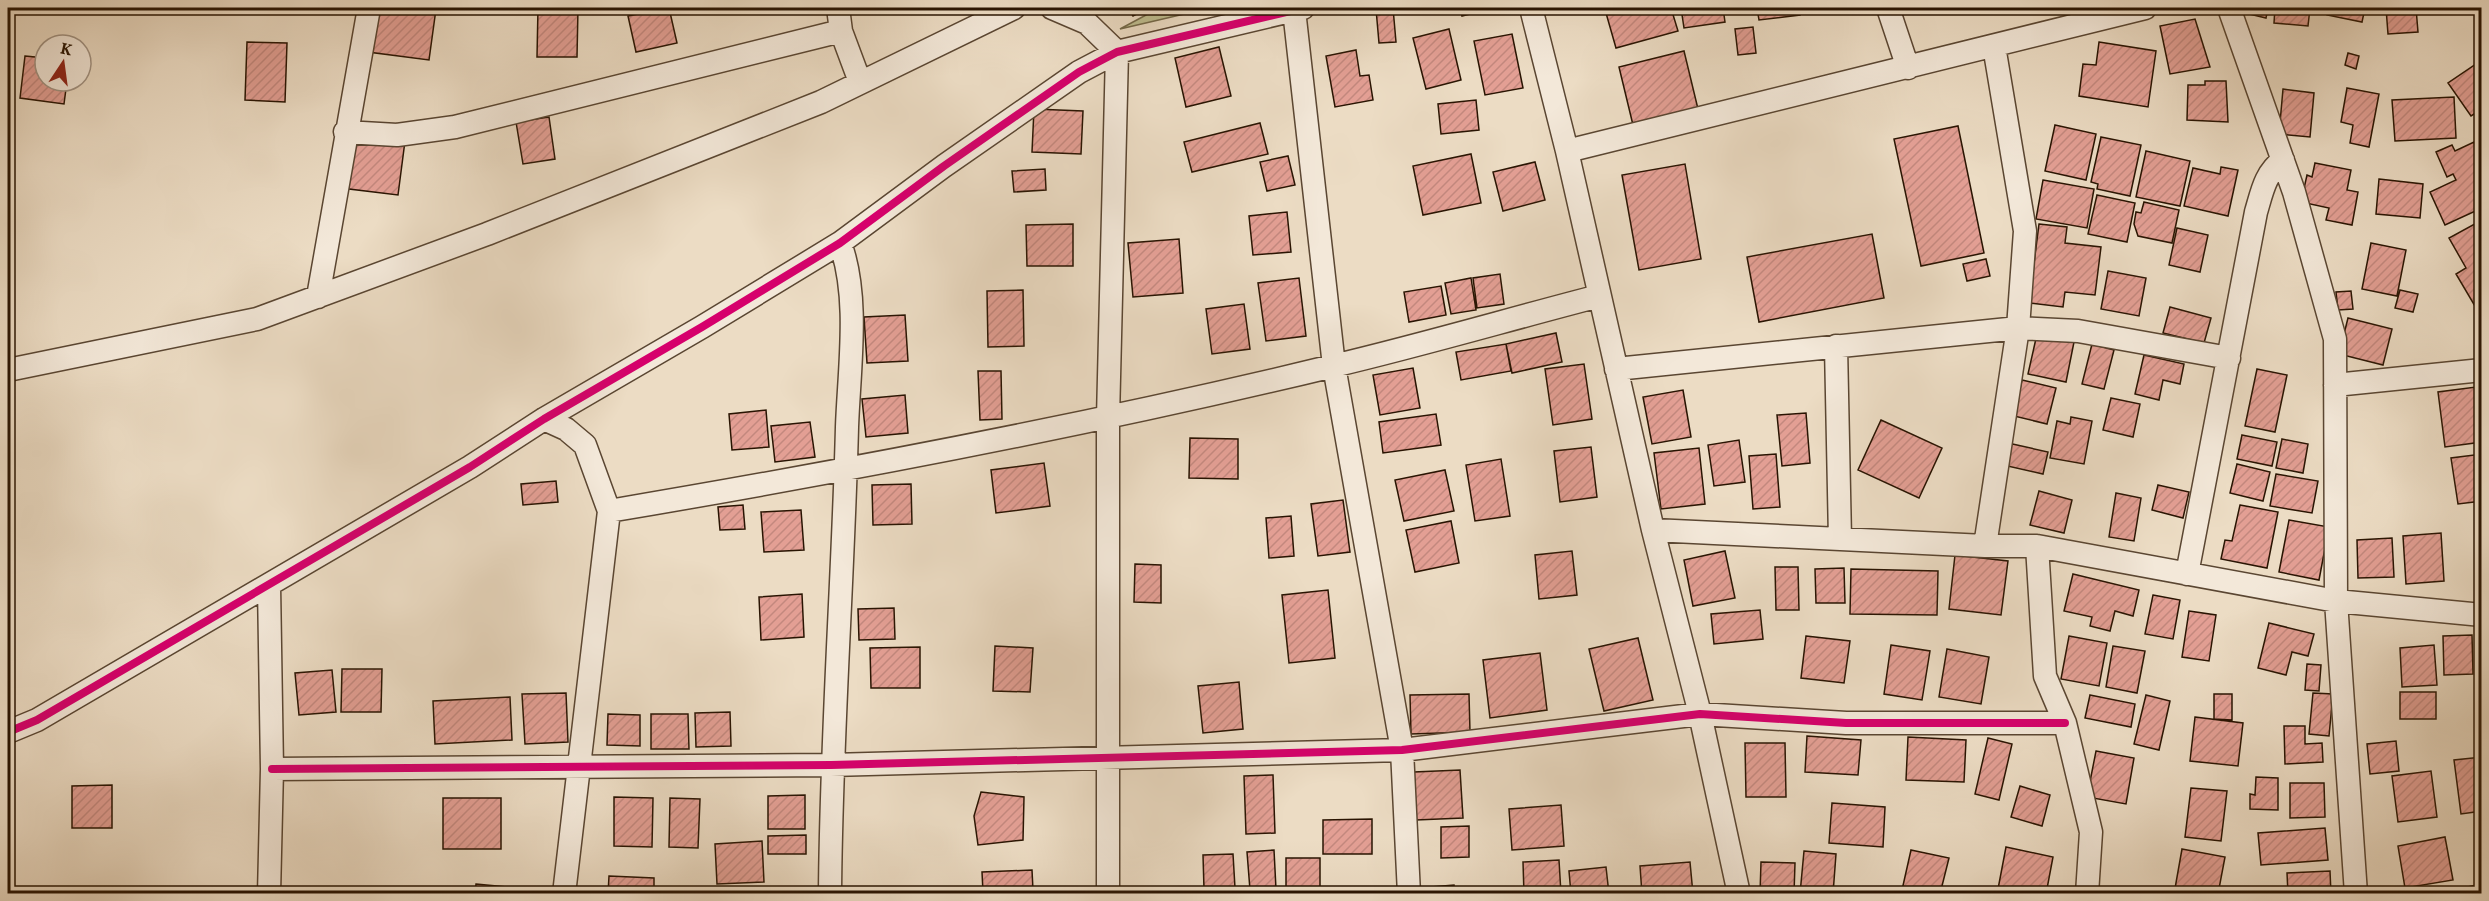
<svg xmlns="http://www.w3.org/2000/svg" width="2489" height="901" font-family="Vollkorn,serif">
<defs>
<pattern id="building-hatch" width="6" height="6" patternUnits="userSpaceOnUse" patternTransform="scale(1.5)"><rect width="6" height="6" fill="#e39f94"/><path d="M-1 1l2-2M0 6l6-6M5 7l2-2" fill="none" stroke="#c3887e"/></pattern>
</defs>
<rect width="100%" height="100%" fill="#ecdcc4"/>
<filter id="stains"><feTurbulence type="fractalNoise" baseFrequency=".00333" numOctaves="4"/><feColorMatrix values="0 0 0 0 .2 0 0 0 0 .09 0 0 0 0 .02 0 0 0 .5 -.17"/></filter>
<radialGradient id="worn" r=".72"><stop offset=".6" stop-color="#630" stop-opacity="0"/><stop offset="1" stop-color="#630" stop-opacity=".3"/></radialGradient>
<path fill="#bebe90" stroke="#746949" stroke-width="1.5" d="M1159,8H1210L1120,29Z"/>
<path fill="url(#building-hatch)" stroke="#291402" stroke-width="1.5" d="M374,8L436,9L429,60L368,52Z
M538,8H578L577,57H537Z
M669,8L677,43L636,52L628,16Z
M1128,8H1148L1133,16Z
M1393,8L1396,42L1379,43L1376,9Z
M1460,8H1493L1462,16Z
M1625,8H1671L1678,31L1616,48L1606,13Z
M1681,8H1723L1725,22L1684,28Z
M1757,8H1799L1800,15L1759,20Z
M1813,8H1851V10L1813,11Z
M2250,8H2268L2266,18L2249,14Z
M2275,8H2310L2308,26L2274,23Z
M2328,8H2365L2362,22L2327,15Z
M2386,8H2416L2418,32L2388,34Z
M2195,19L2210,67L2170,74L2160,26Z
M1753,27L1756,53L1738,55L1735,29Z
M1449,29L1461,80L1426,89L1413,38Z
M1512,34L1523,88L1485,95L1474,41Z
M247,42L287,43L285,102L245,100Z
M2099,42L2156,51L2148,107L2079,96L2083,64L2096,65Z
M1219,47L1231,96L1186,107L1175,58Z
M1356,50L1360,76L1369,75L1373,100L1335,107L1326,56Z
M1684,51L1698,109L1633,125L1619,67Z
M2348,53L2359,56L2356,69L2345,65Z
M25,56L45,58V81H67L64,104L20,98Z
M2482,60V109L2471,116L2448,83Z
M2205,81H2226L2228,122L2187,120L2188,85H2205Z
M2347,88L2379,94L2369,147L2350,143L2353,125L2341,122Z
M2283,89L2314,93L2310,137L2279,134Z
M2454,97L2456,138L2395,141L2392,100Z
M1476,100L1479,130L1441,134L1438,104Z
M1034,109L1083,111L1081,154L1032,152Z
M549,117L555,159L523,164L516,122Z
M1260,123L1268,154L1192,172L1184,142Z
M2055,125L2096,134L2086,180L2045,171Z
M1958,126L1984,253L1921,266L1894,139Z
M348,134L405,141L398,195L341,188Z
M2101,137L2141,145L2130,196L2097,189L2098,184L2091,182Z
M2474,142L2482,160V208L2445,225L2430,192L2456,180L2453,174L2447,177L2436,152L2452,145L2455,151Z
M2146,151L2190,161L2180,206L2136,197Z
M1471,154L1481,203L1423,215L1413,166Z
M1288,156L1295,185L1267,191L1260,162Z
M1535,162L1545,200L1503,211L1493,172Z
M2315,163L2351,170L2347,190L2358,192L2352,225L2326,220L2329,208L2301,202L2307,175L2312,177Z
M1685,164L1701,259L1639,270L1622,175Z
M2221,167L2238,170L2228,216L2184,206L2193,168L2220,174Z
M1045,169L1046,190L1014,192L1012,171Z
M2379,179L2423,184L2420,218L2376,214Z
M2043,180L2094,189L2087,228L2036,219Z
M2097,195L2135,203L2127,242L2088,234Z
M2144,202L2179,210L2172,243L2138,236L2134,224L2136,212L2141,213Z
M1287,212L1291,252L1253,255L1249,216Z
M2482,220V318L2456,274L2466,268L2449,238Z
M1073,224V266H1027L1026,225Z
M2039,224L2067,227L2065,243L2101,247L2095,295L2065,292L2063,307L2029,303Z
M2177,228L2208,235L2200,272L2169,265Z
M1872,234L1884,298L1759,322L1747,257Z
M1179,239L1183,293L1133,297L1128,243Z
M2371,243L2406,250L2397,296L2362,289Z
M1986,259L1990,276L1967,281L1963,264Z
M2108,271L2146,278L2139,316L2101,309Z
M1500,274L1504,304L1477,308L1473,278Z
M1299,278L1306,336L1266,341L1258,283Z
M1471,278L1476,310L1451,314L1445,283Z
M1441,286L1446,315L1409,322L1404,292Z
M1023,290L1024,346L988,347L987,291Z
M2400,290L2418,294L2413,312L2395,308Z
M2351,291L2353,309L2338,310L2336,292Z
M1244,304L1250,349L1212,354L1206,309Z
M2170,307L2211,318L2204,343L2163,333Z
M905,315L908,361L867,363L864,317Z
M2348,318L2392,329L2383,365L2339,354Z
M1556,333L1562,362L1512,373L1506,344Z
M2037,334L2074,342L2066,382L2028,374Z
M1506,344L1511,371L1461,380L1456,352Z
M2092,344L2114,350L2104,389L2082,384Z
M2144,355L2184,364L2180,384L2163,380L2159,400L2135,394Z
M1584,364L1592,419L1553,425L1545,369Z
M1413,368L1420,408L1380,415L1373,375Z
M2257,369L2287,375L2275,432L2245,426Z
M978,371H1001L1002,419L980,420Z
M2022,380L2056,388L2047,424L2014,416Z
M2476,387L2482,442L2445,447L2438,392Z
M1683,390L1691,437L1652,444L1643,397Z
M905,395L908,433L866,437L862,399Z
M2111,398L2140,404L2133,437L2103,430Z
M766,410L769,447L732,450L729,414Z
M1806,413L1810,463L1782,466L1777,415Z
M1436,414L1441,445L1383,453L1379,422Z
M2071,417L2092,421L2084,464L2050,458L2057,421L2070,424Z
M1881,420L1942,448L1919,498L1858,470Z
M810,422L815,457L775,462L771,426Z
M2242,435L2277,442L2272,466L2237,459Z
M1190,438L1238,439V479L1189,478Z
M2282,439L2308,444L2303,473L2276,468Z
M1739,440L1745,482L1714,486L1708,445Z
M2008,443L2048,452L2043,474L2003,465Z
M1591,447L1597,497L1560,502L1554,451Z
M1699,448L1705,504L1661,509L1654,453Z
M1776,454L1780,507L1753,509L1749,456Z
M2482,454V501L2458,504L2451,458Z
M1501,459L1510,516L1475,521L1466,465Z
M1044,463L1050,506L996,513L991,470Z
M2237,464L2270,472L2263,501L2230,493Z
M1445,470L1454,511L1404,521L1395,480Z
M2276,474L2318,481L2312,513L2270,506Z
M556,481L558,502L523,505L521,484Z
M911,484L912,524L873,525L872,485Z
M2158,485L2189,492L2183,518L2152,510Z
M2039,491L2072,500L2064,533L2030,525Z
M2116,493L2141,498L2134,541L2109,537Z
M1343,500L1350,552L1318,556L1311,504Z
M743,505L745,529L720,530L718,507Z
M2240,505L2278,512L2267,568L2221,559L2225,540L2232,541Z
M801,510L804,550L764,552L761,512Z
M1291,516L1294,556L1269,558L1266,518Z
M2289,520L2329,527L2319,580L2279,572Z
M1451,521L1459,563L1415,572L1406,530Z
M2441,533L2444,581L2406,584L2403,536Z
M2392,538L2394,577L2358,578L2357,540Z
M1572,551L1577,595L1539,599L1535,555Z
M1725,551L1735,598L1693,606L1684,560Z
M1955,555L2008,561L2001,615L1949,609Z
M1135,564L1161,565V603L1134,602Z
M1775,567H1798L1799,610H1776Z
M1844,568L1845,603H1816L1815,569Z
M1851,569L1938,571L1937,615L1850,614Z
M2073,574L2139,590L2133,616L2115,611L2110,631L2090,626L2092,617L2064,611Z
M1328,590L1335,658L1289,663L1282,595Z
M802,594L804,637L761,640L759,597Z
M2153,595L2180,600L2173,639L2145,634Z
M894,608L895,639L859,640L858,609Z
M1760,610L1763,639L1714,644L1711,614Z
M2189,611L2216,615L2209,661L2182,657Z
M2269,623L2314,634L2308,656L2292,652L2286,675L2258,668Z
M2472,635L2473,674L2444,675L2443,636Z
M1806,636L1850,641L1844,683L1801,678Z
M2069,636L2107,643L2099,686L2061,679Z
M1638,638L1653,700L1604,711L1589,649Z
M1891,645L1930,651L1922,700L1884,694Z
M2434,645L2437,685L2402,687L2400,648Z
M995,646L1033,648L1030,692L993,691Z
M2113,646L2145,651L2137,693L2106,687Z
M920,647V688H871L870,648Z
M1947,649L1989,657L1981,704L1939,697Z
M2476,650H2482V688H2480Z
M1540,653L1547,710L1490,718L1483,660Z
M2307,664L2321,665L2319,691L2305,690Z
M342,669H382L381,712H341Z
M332,670L336,712L299,715L295,673Z
M1239,682L1243,729L1203,733L1198,686Z
M2400,692H2436V719H2400Z
M566,693L568,742L525,744L522,694Z
M2313,693L2333,694L2329,736L2309,734Z
M1469,694L1470,732L1411,734L1410,695Z
M2214,694H2232V720L2214,719Z
M2090,695L2135,704L2131,727L2085,718Z
M2146,695L2170,701L2159,750L2134,744Z
M510,697L512,740L435,744L433,701Z
M730,712L731,746L696,747L695,713Z
M608,714L640,715V746L607,745Z
M651,714H688L689,749H651Z
M2195,717L2243,723L2238,766L2190,761Z
M2284,726H2305V744L2322,743L2323,762L2285,764Z
M1807,736L1861,740L1858,775L1805,772Z
M1908,737L1966,740L1964,782L1906,780Z
M1988,738L2012,744L1999,800L1975,794Z
M2396,741L2399,771L2370,774L2367,744Z
M1745,743H1785L1786,797H1746Z
M2096,751L2134,758L2126,804L2087,797Z
M2482,757V811L2461,814L2454,760Z
M1460,770L1463,818L1416,820L1414,772Z
M2431,771L2437,817L2398,822L2392,776Z
M1273,775L1275,833L1246,834L1244,776Z
M2256,777L2278,778V810L2250,809V794L2255,795Z
M2290,783H2324L2325,817L2290,818Z
M112,785V828H72V786Z
M2020,786L2050,795L2042,826L2011,817Z
M2191,788L2227,791L2221,841L2185,837Z
M981,792L1024,797L1023,840L978,845L974,816Z
M805,795V829H768V796Z
M614,797L653,798L652,847L614,846Z
M443,798H501V849H443Z
M670,798L700,799L698,848L669,847Z
M1832,803L1885,807L1883,847L1829,843Z
M1561,805L1564,846L1512,850L1509,809Z
M1372,819V854H1323V820Z
M1469,826V857L1441,858V827Z
M2325,828L2328,860L2261,865L2258,833Z
M806,835V854H768V836Z
M2445,837L2453,880L2405,888L2398,846Z
M762,841L764,882L717,884L715,844Z
M2006,847L2053,857L2046,894H2020L1998,889Z
M2182,849L2225,857L2218,894H2174Z
M1274,850L1276,889L1250,890L1247,852Z
M1911,850L1949,858L1940,894H1918L1902,890Z
M1804,851L1836,854L1833,894H1800Z
M1233,854L1235,888L1204,889L1203,855Z
M1286,858H1320V894H1286Z
M1559,860L1561,894H1524L1523,862Z
M1690,862L1693,894H1642L1640,866Z
M1761,862L1795,863L1794,894H1760Z
M1606,867L1609,894H1571L1569,871Z
M1032,870L1033,890L983,892L982,872Z
M2330,871L2331,894H2288L2287,873Z
M609,876L654,878V894H608Z
M476,884L529,889L528,894H475Z
M2482,884V894H2469L2467,887Z
M1454,885L1455,894H1419V888Z
M36,888H67V894H36Z"/>
<g fill="none" stroke-linecap="round" stroke-linejoin="round">
<g stroke="#5a4632" stroke-width="25">
<path id="minor" d="M838,8L841,31L860,82
M1052,8L1087,23L1117,52L1108,418V894
M1531,8L1567,151L1653,530L1700,714L1739,894
M1888,8L1908,68
M2229,8L2294,192L2335,339L2336,601L2356,894
M1294,10L1334,366L1402,750L1409,894
M345,132L397,135L455,127L841,31
M1567,151L2145,8
M318,297L369,8
M1836,346L1840,539
M1616,369L2018,328L2078,331L2229,358
M8,370L257,319L487,234L821,102L1014,8
M2335,385L2482,370
M544,419L566,429L585,445L609,511L564,894
M609,511C852,470 1094,424 1333,366C1422,345 1510,319 1599,296
M1653,530L1985,546H2037L2336,601L2482,615
M1985,546L2018,328L2025,231L1994,46
M2037,546L2045,676L2065,723L2091,832L2087,894
M2187,574L2256,212C2262,192 2265,173 2283,160
M269,585L272,769L269,894
M8,732L37,720L470,467L544,419L702,327L840,243L944,166L1079,72L1117,52L1303,8
M272,769L831,765L1402,750L1700,714L1846,723H2065
M830,894C831,738 843,583 847,427C849,369 860,297 840,243"/>
</g>
<use href="#minor" stroke="#f3e8d9" stroke-width="22"/>
<g stroke="#f3e8d9" stroke-width="11">
<path id="cycleway" d="M8,732L37,720L470,467L544,419L702,327L840,243L944,166L1079,72L1117,52L1303,8
M272,769L831,765L1402,750L1700,714L1846,723H2065"/>
</g>
<use href="#cycleway" stroke="#d6006c" stroke-width="8"/>
</g>
<rect width="2489" height="901" fill="none" stroke="#ecdcc4" stroke-width="30"/>
<rect x="9" y="9" width="2471" height="883" fill="none" stroke="#291402" stroke-width="3"/>
<rect x="15" y="15" width="2459" height="871" fill="none" stroke="#291402" stroke-width="1.5"/>
<g transform="translate(63 63) rotate(13)"><circle r="28" fill="#f3e8d9" stroke="#a29383" stroke-width="1.5"/>
<path d="M0-4.5L10 22L0 15L-10 22Z" fill="#8f2418"/>
<text y="-9" font-size="16" font-weight="bold" text-anchor="middle" fill="#291402">K</text>
</g>
<rect width="100%" height="100%" filter="url(#stains)"/>
<rect width="100%" height="100%" fill="url(#worn)"/>
</svg>
